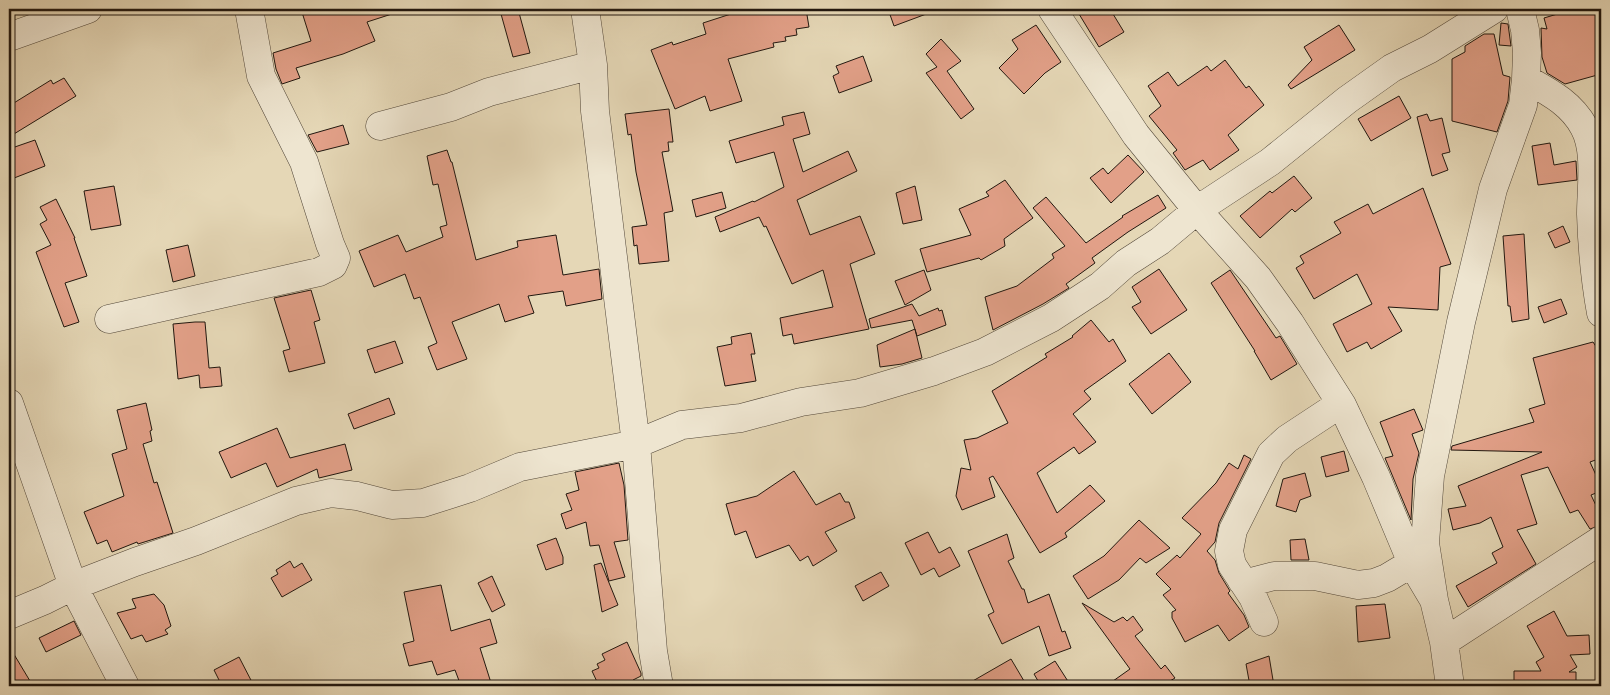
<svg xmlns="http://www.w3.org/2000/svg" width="1610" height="695" font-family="'IM FELL DW Pica',serif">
<rect width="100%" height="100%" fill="#e5d7b6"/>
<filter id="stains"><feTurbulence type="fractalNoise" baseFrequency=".004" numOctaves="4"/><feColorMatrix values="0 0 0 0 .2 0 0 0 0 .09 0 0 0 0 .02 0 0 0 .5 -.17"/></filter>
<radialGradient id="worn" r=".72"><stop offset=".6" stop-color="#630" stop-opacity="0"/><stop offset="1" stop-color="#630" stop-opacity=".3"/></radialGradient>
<path fill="#e2a088" stroke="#21170f" d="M301,9H397L398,12L367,22L375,41L343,54L296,68L300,78L282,84L276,69L273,53L311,41Z
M518,9L530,53L513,57L501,14Z
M737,9H806L809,27L796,29L797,35L785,37L786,41L773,43L774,47L728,59L742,101L710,111L705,96L675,109L651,50L672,42L673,45L706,34L703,23L737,12Z
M888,9H937V10L894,26Z
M1076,9H1110L1124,32L1099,47Z
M1574,9H1595L1601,23V74L1565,84L1547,73L1542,57L1541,28L1547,29L1544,18Z
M1501,23L1508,24L1511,46L1499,45Z
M1036,25L1061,62L1045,73L1024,94L999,68L1018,49L1012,40Z
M1339,25L1355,50L1291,89L1288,85L1312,60L1304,47Z
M1484,34H1494L1503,75L1510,77L1508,101L1497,132L1452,121V59L1465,52V46Z
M941,39L961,61L947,71L974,109L961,119L926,73L937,67L926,54Z
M863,56L872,81L839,93L833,76L839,73L836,66Z
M1225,60L1246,88L1249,86L1264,105L1228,135L1239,150L1210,170L1203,160L1185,170L1173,153L1177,150L1149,116L1161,106L1148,86L1168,72L1178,86L1207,66L1211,71Z
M64,78L76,96L9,137V106L51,80L53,84Z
M1399,96L1411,118L1371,141L1358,119Z
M669,109L673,142H668L669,151L662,152L673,211L664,213L669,261L639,264L637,245L634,246L632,227L647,225L636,172L631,134L628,135L625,114Z
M804,112L810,134L793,139L803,172L848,151L857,171L797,200L810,235L860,216L875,254L850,264L869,329L794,344L792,334L783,336L780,318L833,307L823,270L792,284L766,226L764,227L759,217L720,232L715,217L753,201L754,202L784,187L774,152L736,163L729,141L784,125L782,117Z
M1427,114L1430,121L1442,118L1450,152L1442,154L1448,170L1432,176L1417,117Z
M343,125L349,144L317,152L308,135Z
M35,140L45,166L9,180V149Z
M1550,143L1554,165L1576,161L1577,180L1538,185L1532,146Z
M447,150L451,162H452L476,260L518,247L517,241L556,235L563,275L599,269L602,299L566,306L563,291L528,296L534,313L505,322L499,304L452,322L467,359L437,370L428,347L437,343L420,297L414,299L405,274L374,287L359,251L398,235L406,252L443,237L440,227L447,225L438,184L433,185L427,156Z
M1128,155L1144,172L1111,203L1090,178L1103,168L1108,174Z
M1294,176L1312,198L1295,212L1292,209L1260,238L1240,216L1270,191L1272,193Z
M1005,180L1033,218L1004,239L1005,246L981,260L979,258L927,272L920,249L971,235L959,209L989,196L986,192Z
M114,186L121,225L91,230L84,191Z
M915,186L922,220L903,224L896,193Z
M1423,188L1451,264L1440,267L1438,310L1388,307L1402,331L1371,349L1367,342L1347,352L1333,324L1372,304L1357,274L1314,299L1296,268L1304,263L1300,256L1341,233L1334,222L1368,204L1373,214Z
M722,192L726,208L696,217L692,200Z
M1158,195L1166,208L1128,232L1092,258L1095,263L1066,284L1069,288L1043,304L993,330L985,297L1017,286L1054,258L1052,254L1065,246L1033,208L1046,197L1086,243L1123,217L1122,216Z
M56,199L75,238H74L87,276L65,283L79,322L64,327L36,252L51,245L40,224L47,220L40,207Z
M1563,226L1570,242L1555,248L1548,233Z
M1524,234L1529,319L1512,322L1510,306H1508L1503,236Z
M188,245L195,276L173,282L166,250Z
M1159,269L1187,310L1151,334L1132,307L1141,302L1132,287Z
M924,270L931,290L905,305L895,281Z
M1230,270L1276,338L1280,336L1297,364L1271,380L1254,351H1255L1211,283Z
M311,290L320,320L314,322L325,363L289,372L283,351L290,349L274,298Z
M1561,299L1567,314L1544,323L1538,307Z
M912,304L919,316L938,308L939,311L942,310L946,325L917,336L912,320L871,328L869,319Z
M1091,320L1109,342L1113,339L1126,361L1084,391L1091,399L1073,414L1096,442L1079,454L1074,447L1037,473L1057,513L1090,485L1105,501L1065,533L1067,537L1040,553L993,476L989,478L995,497L962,510L956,496L961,468L971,470L964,440L977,438L1008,423L992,391L1047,357L1045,354L1073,337L1072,336Z
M195,322H205L209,368L220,367L222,386L200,388L199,375L178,379L173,324Z
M915,329L922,358L902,364L880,367L877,345Z
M751,333L755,354H751L756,381L725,386L717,347L732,344L731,337Z
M395,341L403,363L375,373L367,350Z
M1593,342L1601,354V458L1590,462L1601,486V491L1591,495L1601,516V525L1590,529L1578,510L1570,513L1548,467L1521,475L1537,524L1517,530L1536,564L1468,607L1456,586L1497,563L1492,553L1503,547L1491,517L1480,523L1453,530L1448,509L1466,506L1458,486L1542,452L1451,450L1452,446L1534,422L1529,409L1545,404L1533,358Z
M1169,353L1191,382L1152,414L1129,384Z
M389,398L395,414L354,429L348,414Z
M146,403L152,430L150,431L152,441L143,444L154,483L157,482L173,533L138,544L137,542L112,552L107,540L97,544L84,512L124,496L112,454L127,449L117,410Z
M1414,409L1423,430L1412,434L1419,453L1413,479L1411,520L1385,458L1393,456L1380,422Z
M277,428L290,458L345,444L352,470L319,478L317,469L277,487L266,463L231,478L219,452Z
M1344,451L1349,471L1326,477L1321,457Z
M1244,455L1251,459L1219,523L1215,542L1207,551L1215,560L1219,573L1230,591L1228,593L1244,615L1249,627L1229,641L1218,625L1185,642L1172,618V612L1176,610L1163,595L1171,589L1156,574L1177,555L1180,558L1201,534L1182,518L1216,483L1229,463L1238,469Z
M619,463L624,485L628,540L614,542L625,577L609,581L599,545L590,546L586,522L566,529L561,514L572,510L566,494L579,490L575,472Z
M794,471L816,505L840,493L845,502H849L855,518L825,532L837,551L813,566L808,556L800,561L789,545L756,558L746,531L735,535L726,504L757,496Z
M1305,473L1311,496L1300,500L1296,512L1276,506L1283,479Z
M1139,520L1170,548L1146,563L1140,558L1119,580L1088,599L1073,576L1104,556Z
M928,532L939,553L950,547L960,566L939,577L934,568L921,575L905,543Z
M1007,534L1014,558L1008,561L1022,589H1024L1028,603L1049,594L1062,632L1065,631L1071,648L1049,656L1039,626L1002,644L988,615L994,612L968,551Z
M556,538L563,557V564L546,570L537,545Z
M1305,539L1309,560H1291L1290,540Z
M290,561L294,568L302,563L312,580L282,597L271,578L278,574L276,570Z
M601,563L618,605L602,612L594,565Z
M881,572L889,586L863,601L855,586Z
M492,576L505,605L492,612L478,583Z
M441,585L451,631L490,619L497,643L480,648L492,686H461L455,670L437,675L432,661L409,666L403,644L414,641L404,592Z
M154,594L164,605L171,626L165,630L168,634L146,642L142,635L131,639L117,613L136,608L132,599Z
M1082,603L1114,622L1123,617L1127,621L1133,616L1143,630L1135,636L1161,669L1165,665L1175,678L1170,681L1174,686H1106L1130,669Z
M1385,604L1390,638L1358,642L1356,606Z
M1554,611L1567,636L1589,635L1590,654L1570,655L1577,667L1569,672H1576V686H1514V671H1541L1536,662L1544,657L1527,626Z
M74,621L81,635L46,652L39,638Z
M627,642L641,673V676L633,680L636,686H599L592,671L599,668L597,664L605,660L602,654Z
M9,646L33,686H9Z
M1269,656L1274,686H1250L1246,664Z
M239,657L254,686H222L214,670Z
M1011,659L1027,686H964Z
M1055,661L1071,686H1041L1034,674Z"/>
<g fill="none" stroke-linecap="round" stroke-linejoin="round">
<g stroke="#524739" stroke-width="29">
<path id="minor" d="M585,9L593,65L595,111L636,444L653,651L659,686
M1052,9L1136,135L1197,210L1258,278L1290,323L1342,405L1376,477L1412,563L1434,600
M9,37L88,9
M1526,79C1549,92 1571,103 1584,127C1597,150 1591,188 1591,214C1592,247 1595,280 1601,313
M380,126L451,107L489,92L593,65
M109,319L319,272L333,265L336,258L330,244L304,162L261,76L249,9
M9,403L73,586L125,686
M1242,581L1251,582L1274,576H1315L1358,585L1374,583L1387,578L1412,563
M9,615L45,600L73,586L135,562L196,541L296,501L331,493L357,496L392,505L423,503L470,488L520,467L636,444L682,425L741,418L801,402L860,393L934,371L985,352L1051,318L1100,286L1126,263L1160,241L1197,210L1270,162L1347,100L1392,68L1430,49L1494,9
M1264,622L1253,597L1232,565L1229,551L1233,530L1271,454L1287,439L1331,410L1342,405
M1444,642L1601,540
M1450,686L1444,642L1434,600L1425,543L1430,476L1461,322L1483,231L1493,189L1523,105L1526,79L1527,53L1525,30L1520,9"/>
</g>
<use href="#minor" stroke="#eee5d0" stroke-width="28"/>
</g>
<rect width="1610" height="695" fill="none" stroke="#e5d7b6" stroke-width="30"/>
<rect x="10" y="10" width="1590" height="675" fill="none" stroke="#21170f" stroke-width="2.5"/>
<rect x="15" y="15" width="1580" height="665" fill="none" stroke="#21170f"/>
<rect width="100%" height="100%" filter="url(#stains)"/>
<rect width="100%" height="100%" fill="url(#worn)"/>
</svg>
